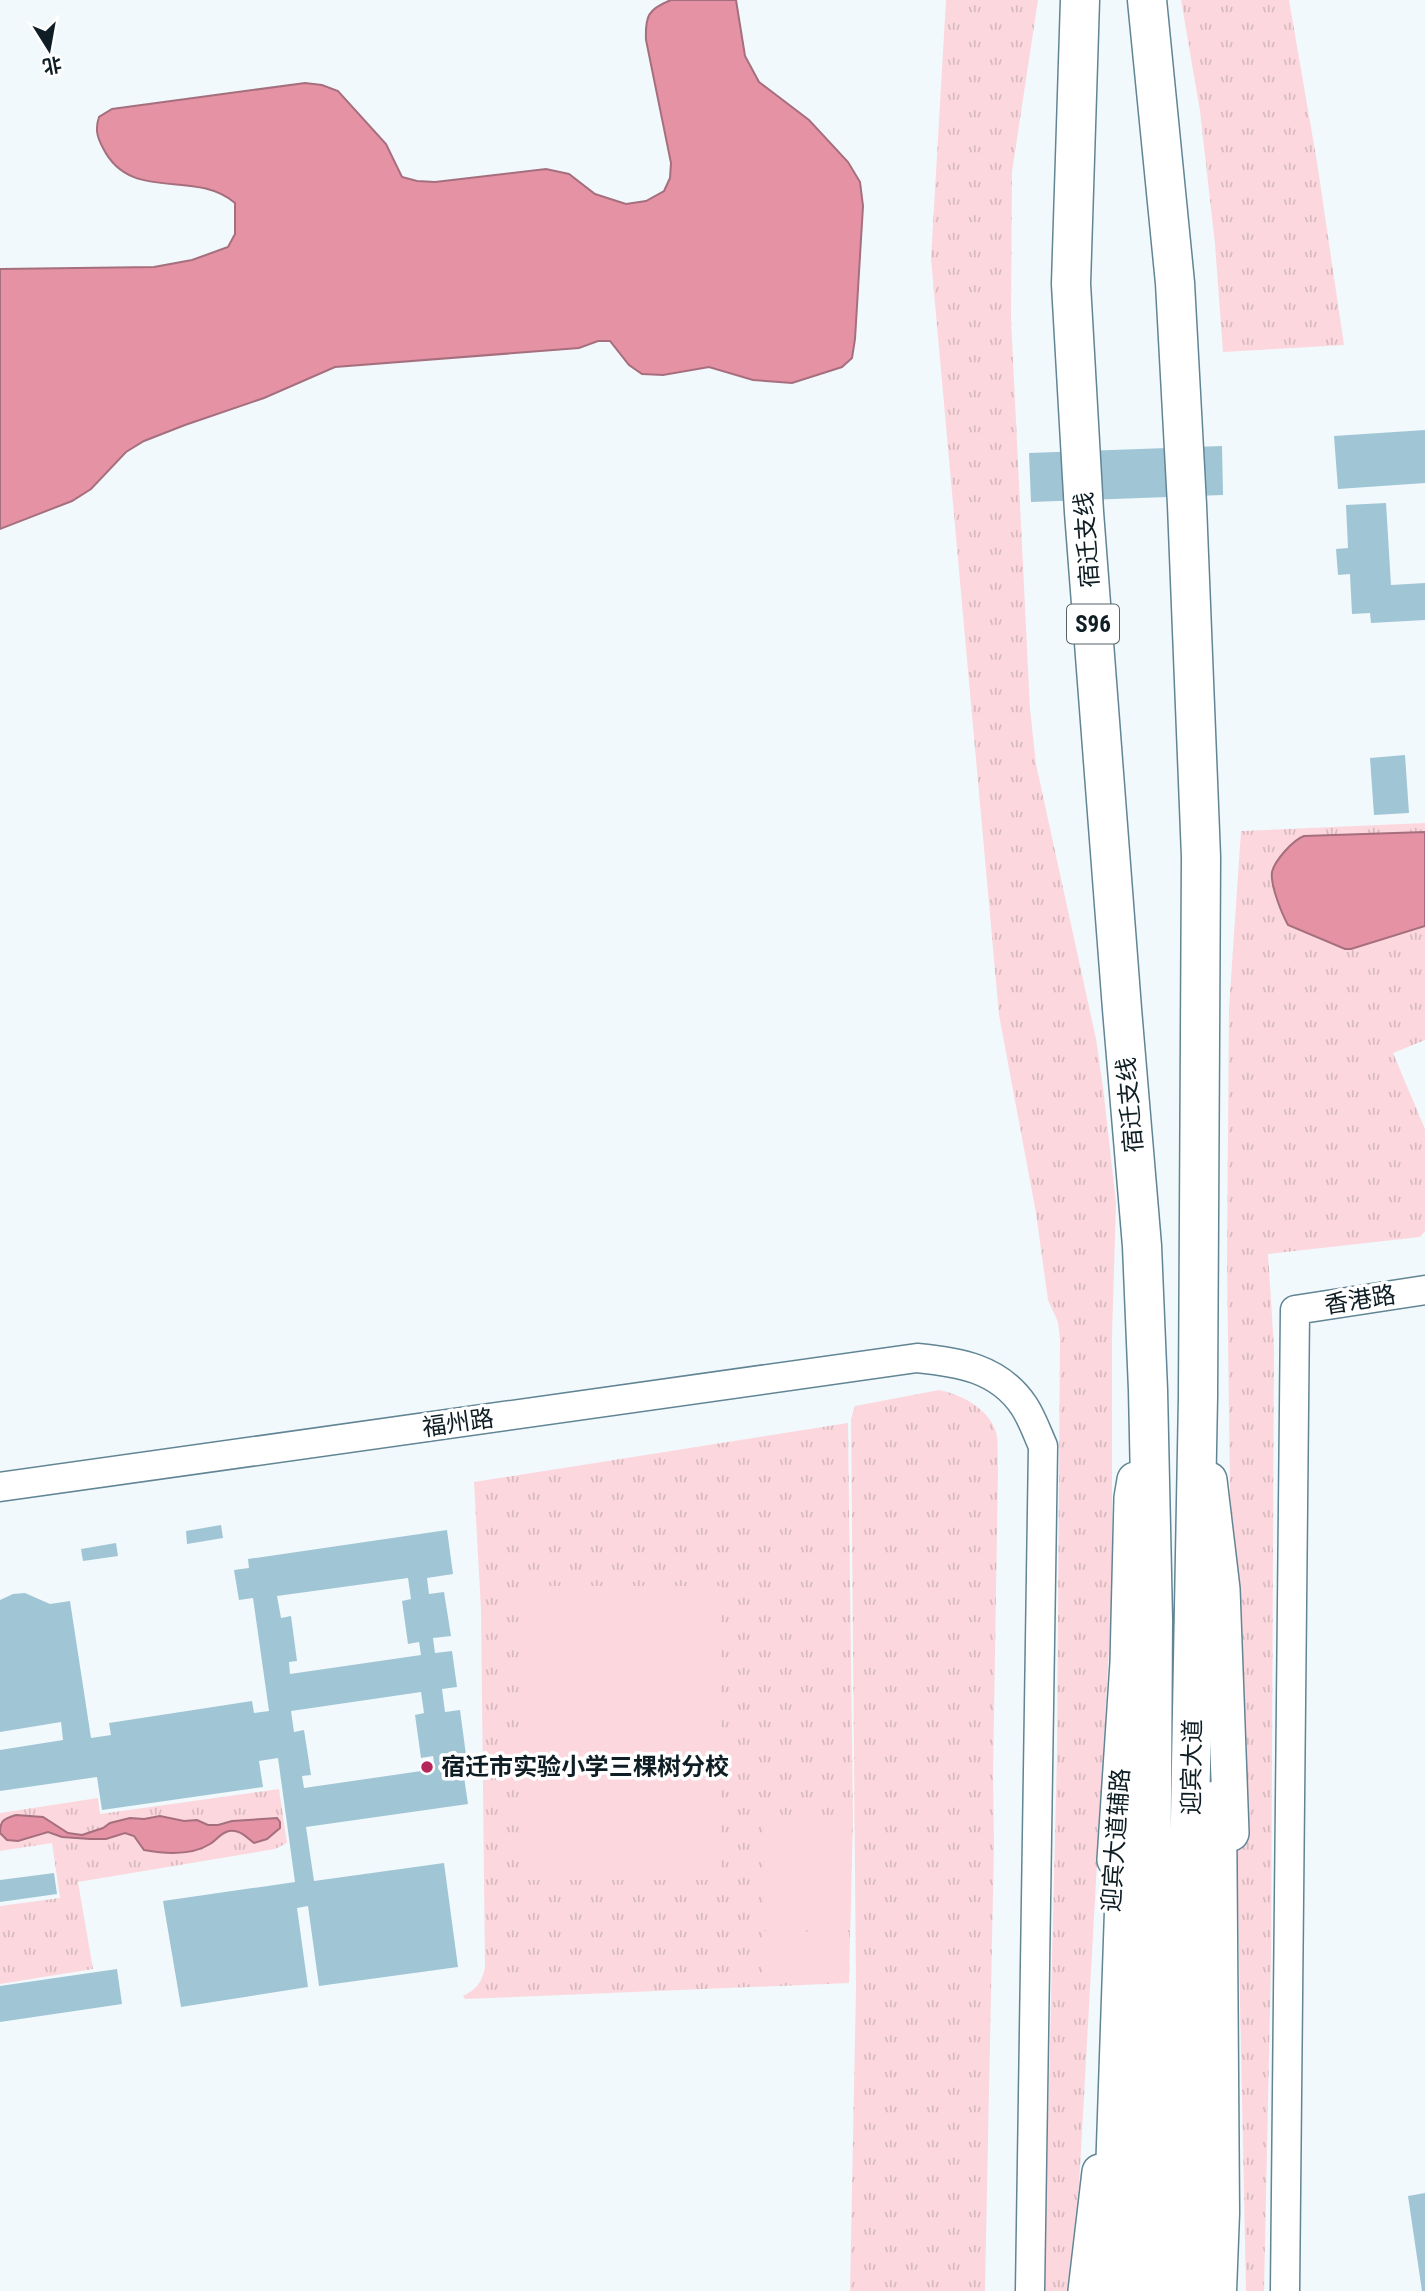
<svg xmlns="http://www.w3.org/2000/svg" width="1425" height="2291" font-family="'Roboto Condensed','Noto Sans SC',sans-serif">
<defs>
<pattern id="grass-tufts" width="24" height="20" patternUnits="userSpaceOnUse" patternTransform="scale(1.75)"><rect width="24" height="20" fill="#fcd8de"/><path d="M3 7l-1-3M5 7V3M7 7l1-3M15 17l-1-3M17 17v-4M19 17l1-3" fill="none" stroke="#d7b9be"/></pattern>
</defs>
<rect width="100%" height="100%" fill="#f1f9fc"/>
<path fill="url(#grass-tufts)" d="M946,0H1038L1012,172L1011,319L1030,709L1036,764L1096,1039L1103,1087L1116,1203L1112,1337V1594L1079,2186L1067,2291H1044L1057,1753L1060,1339L1058,1322L1048,1300L1036,1213L999,1015L931,259Z
M1181,0H1289L1317,162L1344,345L1223,352L1215,244L1200,111Z
M1425,823V1040L1393,1053L1425,1129V1231L1420,1237L1268,1254L1274,1348L1271,1962L1264,2291H1246L1231,1570L1227,1260L1229,1008L1241,831Z
M939,1390C961,1394 989,1409 996,1432C999,1443 997,1459 998,1471L993,1774L994,1843L985,2291H850L856,1987L851,1419L855,1406Z
M848,1423L853,1818L849,1983L465,1999L463,1996C477,1989 482,1982 485,1967L481,1610L474,1482Z
M279,1789L287,1843L275,1849L78,1882L93,1969L0,1984V1906L60,1898L52,1843L0,1851V1813L98,1798L100,1814Z"/>
<path fill="#fcd8de" d="M527,1586H721L720,1880H526Z
M764,1823L851,1824L850,1869H764Z
M764,1876L851,1877L850,1922L764,1921Z
M763,1931L849,1932V1977L762,1976Z"/>
<path fill="#e592a4" stroke="#a56f7e" stroke-width="2" d="M671,0H736L745,56L759,82L809,120L848,162L860,182L863,206L855,339L852,358L842,367L792,383L753,380L709,367L663,375L642,374L629,365L610,341H598L579,348L335,367L264,398L185,425L144,441L126,452L91,489L72,501L0,529V269L154,267L192,260L228,247L235,234V203C194,168 131,204 103,148C97,137 95,129 99,117L112,109L305,83L322,85L338,91L386,144L402,177L417,181L435,182L546,169L569,174L595,194L626,204L646,201L664,191L670,178L671,163L646,40C645,16 648,9 671,0Z
M1425,832V926L1351,949H1345L1288,925C1282,914 1270,885 1272,872C1275,860 1293,840 1304,836Z
M16,1815L43,1817L68,1833L82,1835L103,1828L110,1823L130,1818L144,1819L160,1816L184,1821L197,1820L208,1825H218L232,1821L277,1818L280,1822V1828L267,1839L254,1843C246,1837 239,1829 229,1831C220,1833 217,1840 210,1844C191,1856 165,1854 144,1850L134,1836L125,1833L106,1839H90L62,1837L48,1832L18,1841L7,1840L0,1833C0,1820 4,1819 16,1815Z"/>
<path fill="#a0c6d6" fill-rule="evenodd" d="M1425,430V483L1338,489L1334,436Z
M1222,446L1223,495L1031,502L1029,453Z
M1386,503L1391,585L1425,583V620L1371,623L1370,613L1352,614L1350,574L1338,575L1336,549L1348,548L1346,505Z
M1405,755L1409,813L1374,815L1370,758Z
M221,1525L223,1538L187,1544L186,1531Z
M447,1530L453,1574L427,1578L429,1594L444,1592L451,1636L433,1638L435,1653L452,1651L457,1687L442,1689L445,1712L460,1710L466,1755L453,1757L455,1771L463,1770L468,1804L306,1827L314,1881L444,1863L458,1967L319,1986L308,1906L297,1908L308,1987L181,2007L163,1901L295,1882L278,1758L259,1761L263,1787L102,1810L97,1777L0,1791V1750L63,1740L61,1722L0,1732V1600L13,1594L25,1593L50,1604L70,1601L91,1738L111,1735L109,1723L252,1701L254,1713L269,1711L253,1598L239,1600L234,1570L249,1568L248,1559ZM408,1578L411,1599L402,1601L408,1644L419,1642L421,1655L290,1674L289,1662L297,1661L291,1616L281,1618L277,1596ZM421,1692L424,1713L415,1715L421,1758L433,1756L435,1769L304,1788L302,1776L311,1775L304,1730L294,1732L291,1711Z
M116,1543L118,1556L83,1561L81,1549Z
M54,1873L57,1894L0,1902V1880Z
M117,1969L122,2004L0,2022V1986Z
M1425,2193V2291H1422L1408,2196Z"/>
<g fill="none" stroke-linecap="round" stroke-linejoin="round">
<g stroke="#618594" stroke-width="31">
<path id="minor" d="M0,1487L917,1358C958,1362 999,1368 1024,1406C1032,1418 1037,1433 1043,1446L1030,2291
M1285,2291L1295,1310L1425,1290"/>
</g>
<g stroke="#618594" stroke-width="38">
<path id="major" d="M1209,1480L1222,1589L1231,1833
M1115,1860L1128,1663L1132,1498L1135,1480
M1086,2291L1100,2172"/>
</g>
<g stroke="#618594" stroke-width="41">
<path id="highway" d="M1080,0L1071,284L1084,512L1122,1009L1142,1246L1148,1390L1153,1620L1151,1959L1145,2291
M1147,0L1175,283L1187,505L1201,857L1198,1397L1181,2291
M1217,1800L1220,2213L1217,2291
M1111,2291L1125,1882L1131,1827"/>
</g>
<use href="#minor" stroke="#fff" stroke-width="28"/>
<use href="#major" stroke="#fff" stroke-width="35"/>
<use href="#highway" stroke="#fff" stroke-width="38"/>
</g>
<circle fill="#b52659" stroke="#fff" stroke-width="2.5" cx="427" cy="1767" r="7"/>
<g text-anchor="middle" dominant-baseline="central" stroke-width="7" stroke-linejoin="round" paint-order="stroke">
<rect fill="#fff" stroke="#576266" stroke-width="2" x="1067" y="604.5" width="52" height="39" rx="5"/>
<g font-size="23" font-weight="bold" fill="#0f1e24">
<text x="1093" y="624">S96</text>
</g>
<g font-size="24" fill="#0f1e24" stroke="#fff">
<text transform="translate(1087 540) rotate(-94)">宿迁支线</text>
<text transform="translate(1130 1105) rotate(-95)">宿迁支线</text>
<text transform="translate(1360 1300) rotate(-9)">香港路</text>
<text transform="translate(458 1423) rotate(-8)">福州路</text>
<text transform="translate(1192 1767) rotate(-89)">迎宾大道</text>
<text transform="translate(1116 1840) rotate(-86)">迎宾大道辅路</text>
</g>
<g font-size="24" font-weight="bold" fill="#0f1e24" stroke="#fff" text-anchor="start">
<text x="441" y="1767">宿迁市实验小学三棵树分校</text>
</g>
</g>
<g transform="translate(49 49) rotate(169)" stroke="#ffffff" stroke-width="5" paint-order="stroke">
<path d="M0-5L12 26L0 18L-12 26Z" fill="#0f1e24"/>
<text y="-10" font-size="19" font-weight="bold" text-anchor="middle" fill="#0f1e24">北</text>
</g>
</svg>
